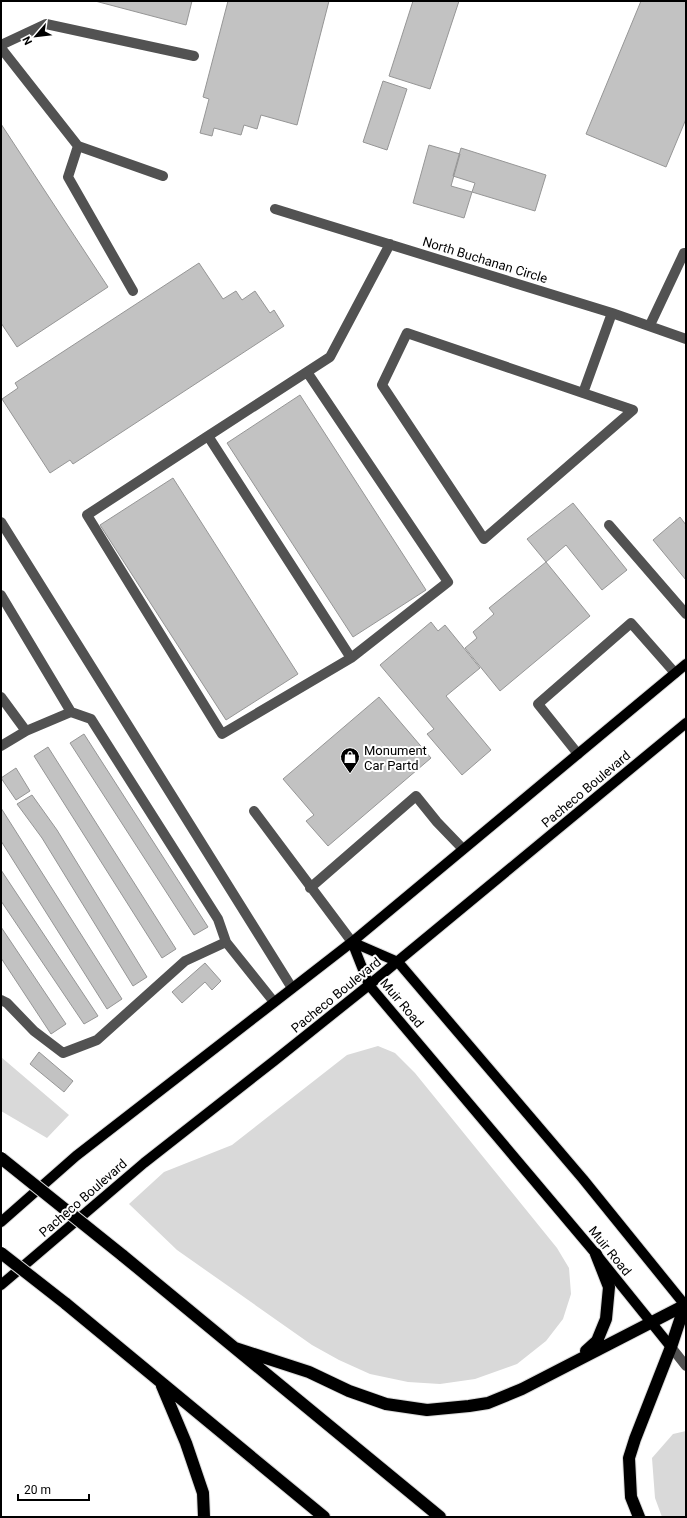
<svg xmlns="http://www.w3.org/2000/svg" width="687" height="1518" font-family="Roboto,sans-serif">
<rect width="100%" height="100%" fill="#fff"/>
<path fill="#d9d9d9" d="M378,1046L395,1053L415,1073L557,1248L569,1268L571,1294L563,1319L546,1341L517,1364L475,1379L440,1384L408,1382L370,1374L339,1360L312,1345L177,1250L129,1204L164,1172L232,1145L347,1055Z
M1,1057L69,1115L47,1138L1,1111Z
M686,1431V1517H662L655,1498L652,1458L673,1434Z"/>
<path fill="#c2c2c2" stroke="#969696" d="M95,1H192L186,25Z
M228,1H329L297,125L261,115L257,129L244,125L241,135L214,128L212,136L200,133L209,99L203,97Z
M413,1H459L430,89L389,76Z
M641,1H686V119L666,167L586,134Z
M383,81L407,89L387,150L363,142Z
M1,124L108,287L17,347L1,323Z
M429,145L460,154L451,186L472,192L464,218L413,203Z
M461,148L546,175L535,211L472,192L475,183L453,176Z
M199,263L223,299L236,291L242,300L255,291L270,313L274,310L284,326L73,464L70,460L50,473L2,399L18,388L15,383Z
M300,395L426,590L353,637L227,443Z
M173,478L298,674L226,720L100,525Z
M573,503L627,570L602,590L566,545L546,562L527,539Z
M680,517L686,525V580L653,540Z
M546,562L590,616L500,691L465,648L477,638L473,632L494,614L489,608Z
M431,622L438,631L445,625L480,668L446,696L491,750L462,775L427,734L434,729L380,665Z
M379,697L431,758L328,846L306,821L314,815L283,779Z
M84,734L208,927L194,935L70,743Z
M48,747L176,949L162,958L34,756Z
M16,768L30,791L16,800L1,778Z
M32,795L57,830L147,977L133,986L42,838L17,804Z
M1,808L122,999L107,1009L1,841Z
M1,870L98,1016L84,1024L1,901Z
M1,927L66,1024L51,1034L1,958Z
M205,963L221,981L212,990L205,982L182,1003L172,992Z
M39,1052L73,1081L64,1092L30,1064Z"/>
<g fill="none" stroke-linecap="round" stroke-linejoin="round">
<g stroke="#dbdbdb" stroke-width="12">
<path id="major" d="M352,942L369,985L596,1254L671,1347
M352,942L398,962L583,1179L685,1305
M1,1222L76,1156L352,942L686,664
M1,1285L144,1163L274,1061L369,985L686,723"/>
</g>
<g stroke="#dbdbdb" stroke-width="14">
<path id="highway" d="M122,1255L440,1517
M65,1303L324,1517
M235,1348L309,1372L349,1391L386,1404L427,1410L469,1406L488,1403L522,1389L685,1305
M586,1351L597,1341L606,1319L609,1287L596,1254
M162,1386L186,1443L203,1493L204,1517
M639,1517L631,1497L629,1458L635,1439L671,1347L685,1305"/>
</g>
<path stroke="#525252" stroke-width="10" d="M1,45L46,24L194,56
M1,48L78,146
M275,209L612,313L686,339
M133,291L68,177L78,146L163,176
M650,325L684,253H686
M407,333L633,410L484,539L382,385Z
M307,372L448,582L351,658L208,436L330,357L390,244
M583,393L612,313
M208,436L87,515L222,734L351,658
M1,522L292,988
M609,525L686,614
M1,595L71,712
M1,697L26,731
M1,746L26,731L71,712L91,719L218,919L226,942L274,1002
M578,754L538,704L631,623L675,673
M254,811L352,942
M310,888L416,796L437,822L463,849
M1,1000L7,1003L34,1031L63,1053L97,1040L185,961L226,942
M671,1347L686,1366"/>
<use href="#major" stroke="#000" stroke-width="10"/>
<use href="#highway" stroke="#000" stroke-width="12"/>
<g stroke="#dbdbdb" stroke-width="14" stroke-linecap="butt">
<path id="highway-bridge" d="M1,1158L122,1255
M1,1253L65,1303"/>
</g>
<use href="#highway-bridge" stroke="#000" stroke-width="12"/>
</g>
<defs>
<g id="shop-pin" transform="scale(1)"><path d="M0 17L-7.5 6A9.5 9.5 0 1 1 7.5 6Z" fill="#000" stroke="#fff"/><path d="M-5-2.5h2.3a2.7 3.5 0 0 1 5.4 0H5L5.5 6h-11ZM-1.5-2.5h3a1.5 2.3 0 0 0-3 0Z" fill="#fff"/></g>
</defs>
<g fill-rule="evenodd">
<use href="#shop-pin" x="350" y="757"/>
</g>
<g text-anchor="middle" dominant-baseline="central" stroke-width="4" stroke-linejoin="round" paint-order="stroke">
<g font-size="13" fill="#000" stroke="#fff">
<text transform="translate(485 260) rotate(17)">North Buchanan Circle</text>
<text transform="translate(586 789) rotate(-40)">Pacheco Boulevard</text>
<text transform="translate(336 995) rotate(-39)">Pacheco Boulevard</text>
<text transform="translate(402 1003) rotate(50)">Muir Road</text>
<text transform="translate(83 1198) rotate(-41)">Pacheco Boulevard</text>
<text transform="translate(610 1251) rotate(51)">Muir Road</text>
</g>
<g font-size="13" fill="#000" stroke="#fff" text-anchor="start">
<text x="364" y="750">Monument<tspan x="364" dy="15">Car Partd</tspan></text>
</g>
</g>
<rect width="687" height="1518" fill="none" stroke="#000000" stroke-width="4"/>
<g transform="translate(36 36) rotate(242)" stroke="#ffffff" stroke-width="3" paint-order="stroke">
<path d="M0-3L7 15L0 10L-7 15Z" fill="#000000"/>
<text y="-6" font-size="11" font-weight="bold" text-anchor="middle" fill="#000000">N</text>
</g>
<path d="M18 1494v6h71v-6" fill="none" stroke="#000000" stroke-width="2"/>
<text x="24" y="1494" font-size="12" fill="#000000" stroke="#ffffff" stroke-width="3" paint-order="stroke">20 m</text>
</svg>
